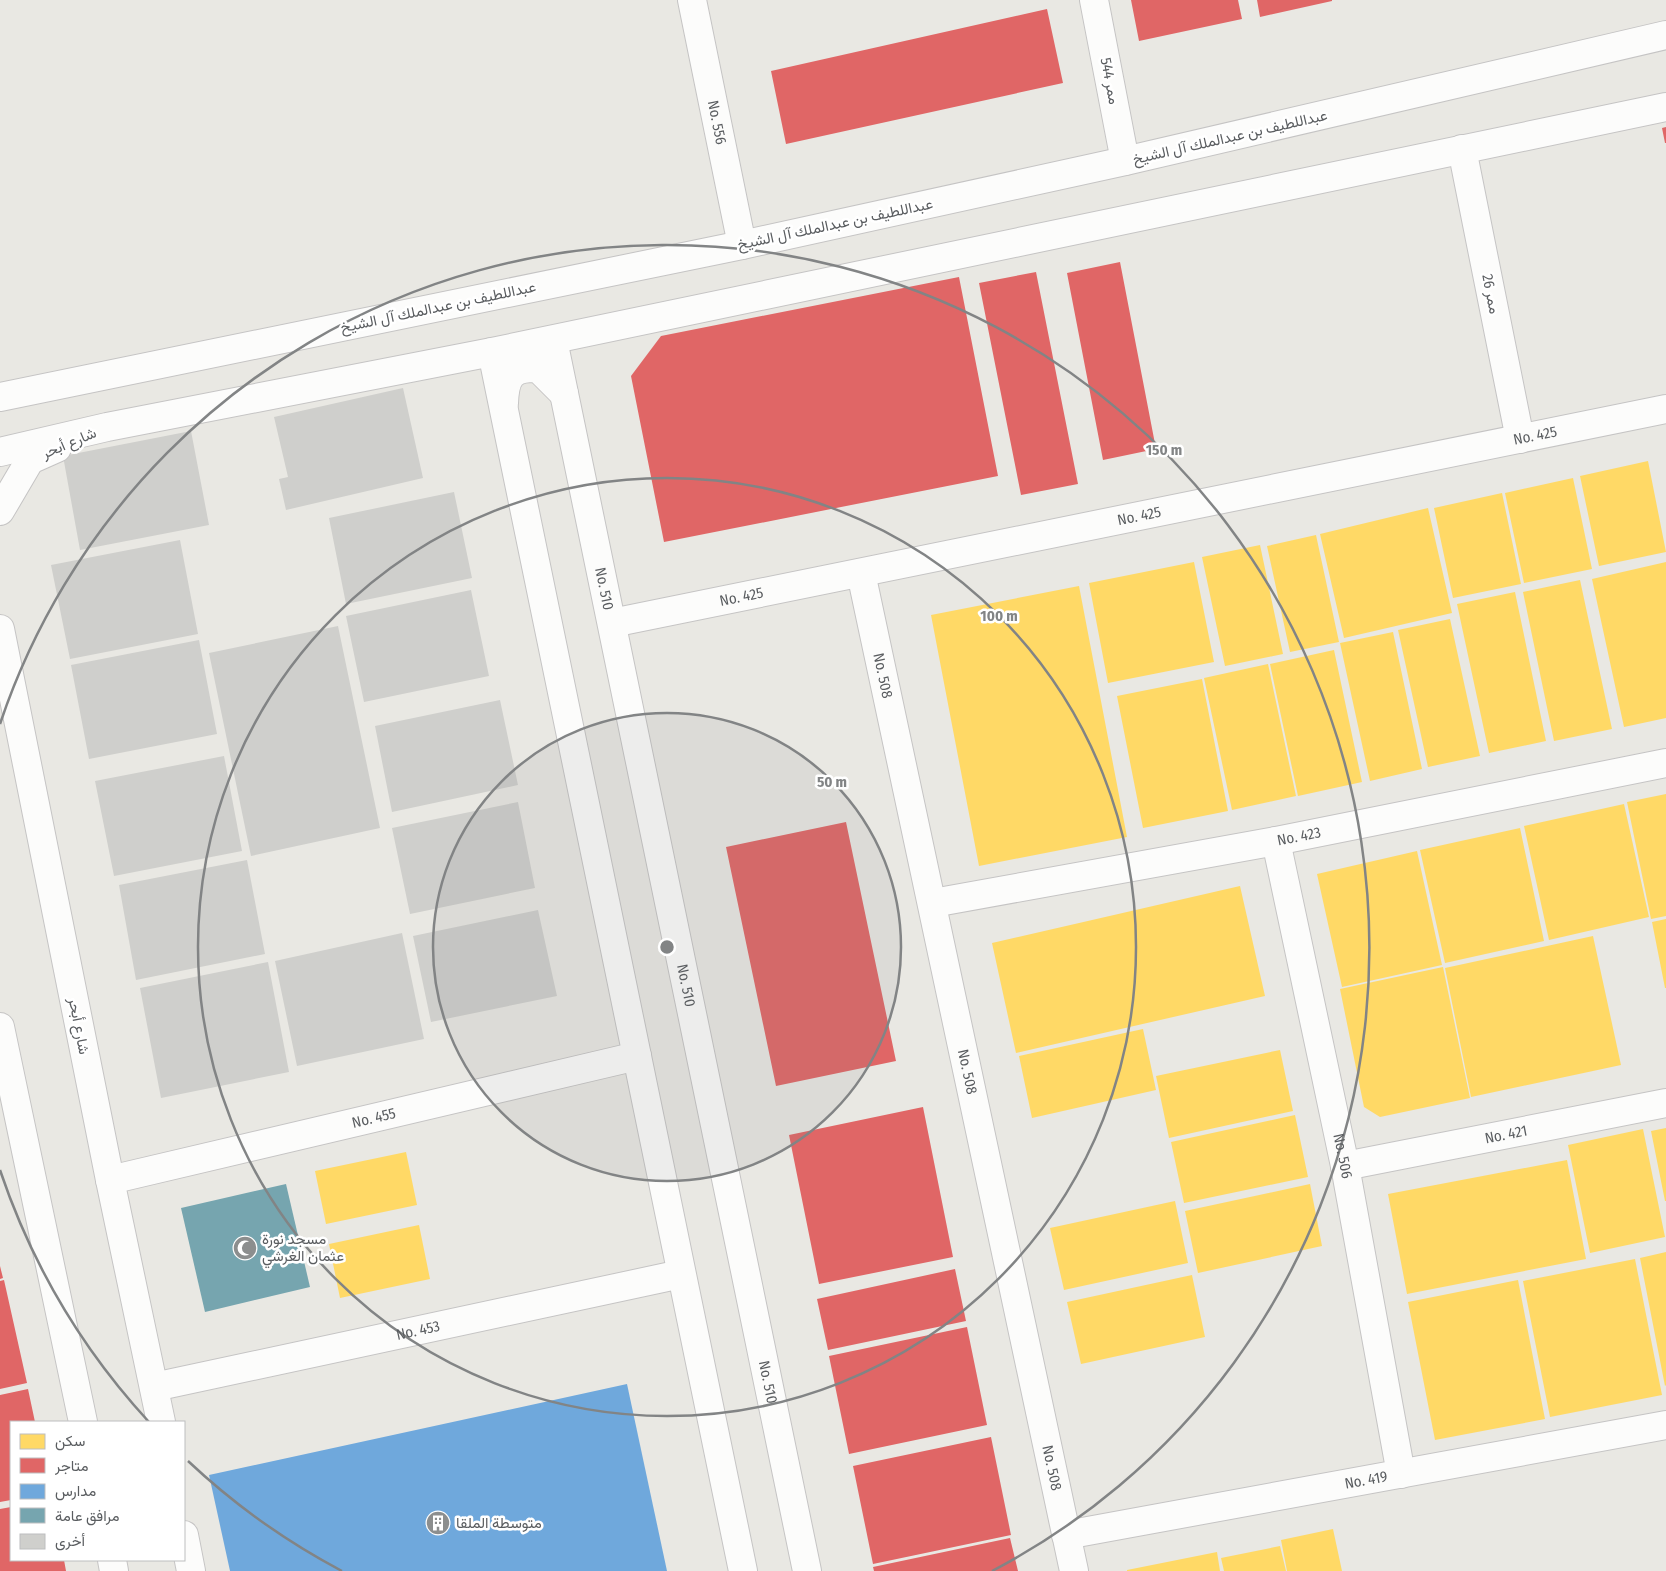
<svg xmlns="http://www.w3.org/2000/svg" width="1666" height="1571" font-family="'Fira Sans Condensed',Vazirmatn,sans-serif">
<rect width="100%" height="100%" fill="#e9e8e3"/>
<path fill="#ffd966" d="M1648,461L1666,552L1599,566L1580,476Z
M1573,478L1592,569L1524,583L1505,493Z
M1502,493L1521,584L1453,598L1434,508Z
M1428,508L1452,613L1344,638L1320,534Z
M1316,535L1339,642L1290,652L1267,546Z
M1260,545L1283,654L1225,666L1202,557Z
M1194,562L1214,662L1108,683L1089,583Z
M1666,562V718L1624,727L1592,579Z
M1580,580L1612,729L1554,741L1523,592Z
M1079,586L1127,837L979,866L931,615Z
M1515,592L1546,741L1489,753L1457,604Z
M1450,619L1480,756L1428,767L1398,630Z
M1393,632L1422,769L1370,781L1340,643Z
M1334,650L1362,782L1298,796L1270,664Z
M1268,664L1296,796L1232,810L1204,678Z
M1202,679L1228,811L1143,828L1117,696Z
M1666,794V916L1651,919L1627,802Z
M1624,804L1649,917L1549,940L1524,826Z
M1520,828L1544,941L1445,963L1420,850Z
M1417,851L1442,965L1342,987L1317,874Z
M1240,886L1265,996L1016,1053L992,943Z
M1666,919V988H1665L1652,922Z
M1593,936L1621,1065L1471,1097L1445,968Z
M1443,967L1470,1098L1380,1117L1364,1107L1340,989Z
M1143,1029L1156,1090L1032,1118L1019,1056Z
M1280,1050L1293,1111L1169,1138L1156,1076Z
M1295,1115L1308,1177L1184,1203L1171,1142Z
M1666,1128V1201H1665L1651,1131Z
M1643,1129L1665,1237L1590,1253L1568,1145Z
M406,1152L417,1205L326,1224L315,1171Z
M1567,1160L1586,1259L1407,1294L1388,1194Z
M1310,1184L1322,1246L1198,1273L1185,1211Z
M1175,1201L1188,1263L1064,1290L1050,1228Z
M419,1225L430,1279L340,1298L329,1244Z
M1666,1252V1385L1665,1386L1640,1258Z
M1635,1259L1662,1395L1550,1417L1523,1281Z
M1192,1275L1205,1337L1081,1364L1067,1302Z
M1518,1280L1545,1419L1435,1440L1408,1302Z
M1333,1529L1342,1571H1287L1281,1540Z
M1280,1546L1286,1571H1224L1221,1558Z
M1217,1552L1220,1571H1127V1570Z"/>
<path fill="#e06666" d="M1131,0H1238L1242,19L1139,41Z
M1257,0H1332V1L1260,17Z
M1047,9L1063,83L786,144L771,71Z
M1666,127V143H1665L1662,128Z
M1120,262L1156,449L1103,460L1067,273Z
M1036,272L1078,484L1021,495L979,283Z
M959,277L998,476L664,542L631,376L661,336Z
M846,822L896,1061L776,1086L726,847Z
M923,1107L953,1257L819,1284L789,1135Z
M0,1266L3,1278L0,1279Z
M955,1269L966,1321L828,1350L817,1299Z
M4,1280L27,1383L0,1389V1281Z
M967,1327L987,1425L849,1454L829,1356Z
M28,1389L35,1422H11V1500L0,1502V1395Z
M991,1437L1011,1535L873,1564L853,1466Z
M11,1507V1560H64L66,1571H0V1509Z
M1010,1538L1018,1571H874L873,1567Z"/>
<path fill="#6fa8dc" d="M627,1384L667,1571H230L209,1475Z"/>
<path fill="#76a5af" d="M286,1184L310,1287L205,1312L181,1208Z"/>
<path fill="#cfcfcc" d="M403,388L423,478L286,510L279,479L288,477L274,417Z
M191,431L209,525L80,550L63,456Z
M454,492L472,578L346,604L329,518Z
M180,540L198,634L70,659L51,565Z
M471,590L489,676L364,702L346,616Z
M338,626L380,828L251,856L209,653Z
M199,640L217,734L89,759L71,665Z
M500,700L518,785L392,812L375,726Z
M224,756L242,851L114,876L95,781Z
M518,802L535,888L410,914L392,828Z
M247,860L265,954L136,980L119,885Z
M538,910L557,996L431,1022L413,936Z
M402,933L424,1039L297,1066L275,961Z
M268,962L289,1072L161,1098L140,988Z"/>
<g fill="none" stroke-linecap="round" stroke-linejoin="round">
<g stroke="#c5c4c4" stroke-width="30">
<g id="minor">
<path id="s1" d="M692,0L742,245"/>
<path d="M1094,0L1125,161"/>
<path d="M1462,149L1520,439"/>
<path id="s2" d="M861,573L1074,1571"/>
<path id="s3" d="M612,623L1666,409"/>
<path id="s4" d="M1276,841L1345,1166L1401,1474"/>
<path id="s5" d="M933,903L1276,841L1666,763"/>
<path id="s6" d="M1345,1166L1666,1103"/>
<path id="s7" d="M110,1180L637,1056"/>
<path id="s8" d="M154,1387L681,1274"/>
<path id="s9" d="M1066,1535L1666,1425"/>
</g>
</g>
<g stroke="#c5c4c4" stroke-width="30">
<g id="tertiary">
<path id="s10" d="M553,340L807,1571"/>
<path d="M492,352L743,1571"/>
<path d="M0,397L742,245L1125,161L1666,35"/>
<path d="M504,403C505,377 511,367 538,368L564,394"/>
<path d="M0,452L107,427L492,352L1666,107"/>
<path d="M0,511L30,460L57,448"/>
<path d="M0,629L110,1180L161,1422"/>
<path d="M0,1027L83,1422"/>
<path d="M184,1535L191,1571"/>
<path d="M112,1560L114,1571"/>
</g>
</g>
<use href="#minor" stroke="#fcfcfb" stroke-width="28"/>
<use href="#tertiary" stroke="#fcfcfb" stroke-width="28"/>
</g>
<circle cx="667" cy="947" r="234" fill="#828485" fill-opacity=".12"/>
<g fill="none" stroke="#828485" stroke-width="2.5">
<circle cx="667" cy="947" r="234"/>
<circle cx="667" cy="947" r="469"/>
<path d="M342 1571A703 703 0 0 1 188 1461M149 1422A703 703 0 0 1 0 1170M0 724A703 703 0 1 1 992 1571"/>
</g>
<defs>
<g id="mosque-disc" transform="scale(1.25)"><circle r="9.5" fill="#8c8e8e" stroke="#fff"/><path d="M3.5-4.9A6 6 0 1 0 3.5 4.9A5 5 0 1 1 3.5-4.9Z" fill="#fff"/></g>
<g id="building-disc" transform="scale(1.25)"><circle r="9.5" fill="#8c8e8e" stroke="#fff"/><path d="M-4-6H4V6H1V3H-1V6H-4ZM-2.5-4.3h1.7v1.8h-1.7ZM.8-4.3h1.7v1.8H.8ZM-2.5-1h1.7V.8h-1.7ZM.8-1h1.7V.8H.8Z" fill="#fff"/></g>
</defs>
<g fill-rule="evenodd">
<use href="#mosque-disc" x="245" y="1248"/>
<use href="#building-disc" x="438" y="1523"/>
</g>
<g text-anchor="middle" dominant-baseline="central" stroke-width="5" stroke-linejoin="round" paint-order="stroke">
<g font-size="15" fill="#5a5d60" stroke="#fff">
<text transform="translate(1110 81) rotate(79)">ممر 544</text>
<text stroke="none"><textPath href="#s1" startOffset="125">No. 556</textPath></text>
<text transform="translate(1230 137) rotate(-13)">عبداللطيف بن عبدالملك آل الشيخ</text>
<text transform="translate(835 224) rotate(-12)">عبداللطيف بن عبدالملك آل الشيخ</text>
<text transform="translate(1491 294) rotate(79)">ممر 26</text>
<text transform="translate(438 307) rotate(-12)">عبداللطيف بن عبدالملك آل الشيخ</text>
<text stroke="none"><textPath href="#s3" startOffset="942">No. 425</textPath></text>
<text transform="translate(69 443) rotate(-23)">شارع أبحر</text>
<text stroke="none"><textPath href="#s3" startOffset="538">No. 425</textPath></text>
<text stroke="none"><textPath href="#s10" startOffset="254">No. 510</textPath></text>
<text stroke="none"><textPath href="#s3" startOffset="132">No. 425</textPath></text>
<text stroke="none"><textPath href="#s2" startOffset="105">No. 508</textPath></text>
<text stroke="none"><textPath href="#s5" startOffset="372">No. 423</textPath></text>
<text stroke="none"><textPath href="#s10" startOffset="659">No. 510</textPath></text>
<text transform="translate(79 1026) rotate(79)">شارع أبحر</text>
<text stroke="none"><textPath href="#s2" startOffset="510">No. 508</textPath></text>
<text stroke="none"><textPath href="#s7" startOffset="271">No. 455</textPath></text>
<text stroke="none"><textPath href="#s6" startOffset="164">No. 421</textPath></text>
<text stroke="none"><textPath href="#s4" startOffset="322">No. 506</textPath></text>
<text stroke="none"><textPath href="#s8" startOffset="270">No. 453</textPath></text>
<text stroke="none"><textPath href="#s10" startOffset="1064">No. 510</textPath></text>
<text stroke="none"><textPath href="#s2" startOffset="915">No. 508</textPath></text>
<text stroke="none"><textPath href="#s9" startOffset="305">No. 419</textPath></text>
</g>
<g font-size="15" fill="#5a5d60" stroke="#fff" text-anchor="start">
<text x="262" y="1239">مسجد نورة<tspan x="262" dy="17">عثمان الغرشي</tspan></text>
<text x="456" y="1523">متوسطة الملقا</text>
</g>
</g>
<circle cx="667" cy="947" r="8" fill="#828485" stroke="#fff" stroke-width="2.5"/>
<g font-size="15" text-anchor="middle" font-weight="bold" fill="#828485" stroke="#fff" stroke-width="5" stroke-linejoin="round" paint-order="stroke">
<text x="1164" y="455">150 m</text>
<text x="999" y="621">100 m</text>
<text x="832" y="787">50 m</text>
</g>
<rect x="10" y="1421" width="175" height="140" fill="#ffffff" stroke="#bdbebf"/>
<rect x="20" y="1434" width="25" height="15" fill="#ffd966" stroke="#bdbebf"/>
<text x="55" y="1446" font-size="15" fill="#5a5d60">سكن</text>
<rect x="20" y="1458" width="25" height="15" fill="#e06666" stroke="#bdbebf"/>
<text x="55" y="1471" font-size="15" fill="#5a5d60">متاجر</text>
<rect x="20" y="1484" width="25" height="15" fill="#6fa8dc" stroke="#bdbebf"/>
<text x="55" y="1496" font-size="15" fill="#5a5d60">مدارس</text>
<rect x="20" y="1508" width="25" height="15" fill="#76a5af" stroke="#bdbebf"/>
<text x="55" y="1521" font-size="15" fill="#5a5d60">مرافق عامة</text>
<rect x="20" y="1534" width="25" height="15" fill="#cfcfcc" stroke="#bdbebf"/>
<text x="55" y="1546" font-size="15" fill="#5a5d60">أخرى</text>
</svg>
